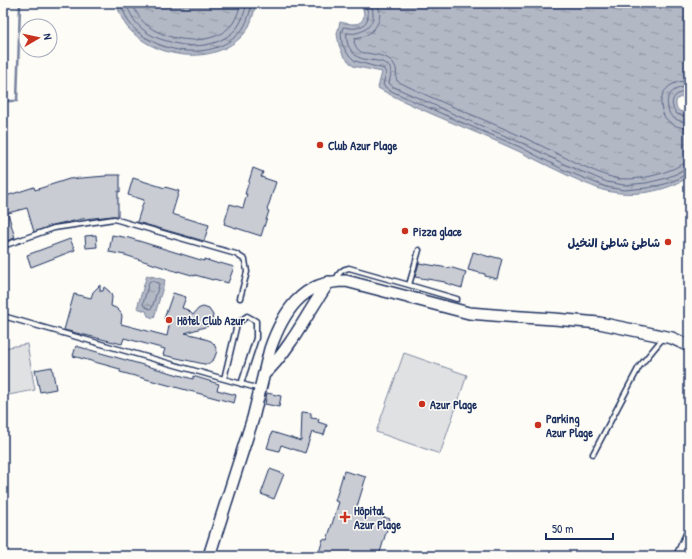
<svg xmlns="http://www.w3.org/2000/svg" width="692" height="559" font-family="'Patrick Hand','Playpen Sans Arabic',sans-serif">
<defs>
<pattern id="water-ripples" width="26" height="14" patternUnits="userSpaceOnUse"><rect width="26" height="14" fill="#b3b8c5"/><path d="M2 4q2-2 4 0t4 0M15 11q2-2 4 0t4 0" fill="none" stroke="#9196a3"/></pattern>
</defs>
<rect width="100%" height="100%" fill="#fdfcf7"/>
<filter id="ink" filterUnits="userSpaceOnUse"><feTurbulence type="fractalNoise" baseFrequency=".025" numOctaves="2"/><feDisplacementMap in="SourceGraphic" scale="8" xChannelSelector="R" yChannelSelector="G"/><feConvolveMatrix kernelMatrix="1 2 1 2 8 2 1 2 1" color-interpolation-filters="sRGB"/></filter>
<g filter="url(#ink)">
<path fill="#e0e1e3" stroke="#7e88a0" d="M27,344L35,390L3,396V348Z
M404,353L467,375L440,454L376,432Z"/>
<path fill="url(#water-ripples)" stroke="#76819c" d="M116,3H256C254,13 251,26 244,34C214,67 156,59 128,28C122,21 119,11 116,3Z
M352,3H689V96L681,97L677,99C675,104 676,107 679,111L689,114V177C665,192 634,197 607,191C600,190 593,186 587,184C563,174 541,162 518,151C475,131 430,115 387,93L378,88L382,72L353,66L343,55L339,45L337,34L340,22C344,23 349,24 354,24C364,24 366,15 362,7Z
M147,275L165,280L154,318L148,316L146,311L137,308Z"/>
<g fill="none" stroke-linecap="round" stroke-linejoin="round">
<path stroke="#586687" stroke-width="1" d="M121,3C123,10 126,19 131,25C156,54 214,63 241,31C247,24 250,12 252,3
M126,3C130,14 135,24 145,31C151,36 159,39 167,41C191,49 218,48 236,29C242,22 245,11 247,3
M132,3C136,12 140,20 148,26C169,42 215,48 233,23C237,17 239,10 241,3
M363,3C372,12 369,26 356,28C352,29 347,27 343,27L341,34L342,44L347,53L355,61L384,69L386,73L383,85L389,90L456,120L520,147L564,170L606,187L624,190L647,188L665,184L678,179L686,174H689
M370,3C377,16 372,30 356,33C353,34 350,33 347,33C346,37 347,41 348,45C350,49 354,55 358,57C366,62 385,58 390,68C392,73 390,78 389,83L392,86L458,116L522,143L566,165L607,182L624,185L646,183L663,179L676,174L684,169H689
M377,3C386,21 372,36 355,39L354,42C355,45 357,50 361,52C363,53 365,53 367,53C377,55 391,56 395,66C398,71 395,77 397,81C438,102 482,118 525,138C547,148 568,160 590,169C602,174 613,179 625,179C640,179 656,176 670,170C677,168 681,163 689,163
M689,81C671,80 657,92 662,110C663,115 666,120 671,123C676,127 683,128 689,128
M689,87C677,86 664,94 668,107C668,111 670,116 674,118C678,121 684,122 689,122
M689,92C674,91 667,102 677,114L689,117
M152,281L158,283L159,285L152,308L150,309L144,306L143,304L149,282Z"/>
<path stroke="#76819c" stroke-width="2.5" d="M3,99L9,101H17L20,5"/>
</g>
<path fill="#c9ccd3" stroke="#1b2f5e" d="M253,168L263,172L261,177L276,182L267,210L269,211L261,236L224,224L230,204L243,208L247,194H245Z
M106,175H120V192L118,191V216H113L94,218L82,219L69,222L67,223L66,222L53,225L34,232L27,208L8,213L15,238L3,242V197L34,187L35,190L69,179L106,176Z
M133,178L165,188V187L179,191L172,214L209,225L204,241L137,222L144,200L128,195Z
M96,235L97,247L86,248L85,236Z
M112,235L129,238L204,261V259L219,264L220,263L234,267L228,283L214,279L213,280L195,275V276L178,271V272L125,255L109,252Z
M70,239L75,250L31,267L27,255Z
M473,252L490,257V256L502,259L497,279L485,276V274L468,270Z
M419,263L448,268L449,267L466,272L462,288L445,283V282L415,277Z
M100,285V291H103L104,287L109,291L111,294L112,297L111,306L116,308L121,313L122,316L121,324L167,336L170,321L164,319L173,293L186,297L182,308L188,310L193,315L198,309L200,308L203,307L209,309L213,315L212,321L210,324L208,326L185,333L202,337V338L211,341L214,344L217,351L214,359L208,364H204L163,355L165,349L124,338L122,344L64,330L74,294L91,298L93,292Z
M76,346L193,379V376L219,384L217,390L236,395L234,403L120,372V369L73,356Z
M52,367L56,389L40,392L35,370Z
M267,393L281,396L279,407L265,404Z
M302,412L311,413V418L319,419L318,422L327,425L324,435L312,432L305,453L281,445L279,451L267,448L272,432L301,441Z
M270,469L284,474L274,499L261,494Z
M344,471L366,477L356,510L370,515L371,513L390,519L379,556H318L323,539L327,540L339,502L335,501Z"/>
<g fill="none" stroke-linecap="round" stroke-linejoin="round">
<g stroke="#1b2f5e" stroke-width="7">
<path id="lane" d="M3,246L54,228L114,219L236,254L245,260L247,272L240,298
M336,280C338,273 342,269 349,268L409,285L419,250
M409,285L457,299
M3,316L224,379L237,324L247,316L256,321V338L241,384
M224,379L260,389
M593,454L639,367L663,338"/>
</g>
<g stroke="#1b2f5e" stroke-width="11">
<path id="street" d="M678,556L689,532"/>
</g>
<g stroke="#1b2f5e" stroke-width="14">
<path id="secondary" d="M265,373C277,363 285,350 294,337C306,319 316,300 329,282
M209,556L253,418L270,349C283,312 302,281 346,281L469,313L506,316L554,319L599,323L672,338L689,346"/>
</g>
<use href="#lane" stroke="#fdfcf7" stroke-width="4"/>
<use href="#street" stroke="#fdfcf7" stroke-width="8"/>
<use href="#secondary" stroke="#fdfcf7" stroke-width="11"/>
</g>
</g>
<g fill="#c8321e" stroke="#fdfcf7" stroke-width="1.5">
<circle cx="320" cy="145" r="4"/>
<circle cx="405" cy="231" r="4"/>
<circle cx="668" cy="242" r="4"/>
<circle cx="169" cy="320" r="4"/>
<circle cx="422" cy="404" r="4"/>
<circle cx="538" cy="425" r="4"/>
<path d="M343 511h4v4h4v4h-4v4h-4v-4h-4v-4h4z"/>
</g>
<g text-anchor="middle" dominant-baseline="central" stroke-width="3" stroke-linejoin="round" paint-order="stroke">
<g font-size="12" font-weight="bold" fill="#1b2f5e" stroke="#fdfcf7" text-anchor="start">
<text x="328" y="145">Club Azur Plage</text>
<text x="413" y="231">Pizza glace</text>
<text x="660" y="242" text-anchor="end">شاطئ شاطئ النخيل</text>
<text x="177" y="320">Hôtel Club Azur</text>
<text x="430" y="404">Azur Plage</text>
<text x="546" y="418">Parking<tspan x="546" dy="14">Azur Plage</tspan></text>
<text x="354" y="510">Hôpital<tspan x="354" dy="14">Azur Plage</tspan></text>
</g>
</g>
<rect width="692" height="559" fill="none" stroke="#fdfcf7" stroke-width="16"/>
<rect x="8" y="8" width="676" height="543" fill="none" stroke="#1b2f5e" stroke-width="1.5" filter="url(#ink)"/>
<g transform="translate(38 38) rotate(81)"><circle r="19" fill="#fdfcf7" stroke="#a3aaba"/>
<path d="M0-3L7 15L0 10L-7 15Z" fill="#c8321e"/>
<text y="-6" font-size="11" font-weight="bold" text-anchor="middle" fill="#1b2f5e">N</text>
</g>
<path d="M546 533v6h67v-6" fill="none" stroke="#1b2f5e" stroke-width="2"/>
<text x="552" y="533" font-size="12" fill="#1b2f5e" stroke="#fdfcf7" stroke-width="3" paint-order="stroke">50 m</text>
</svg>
